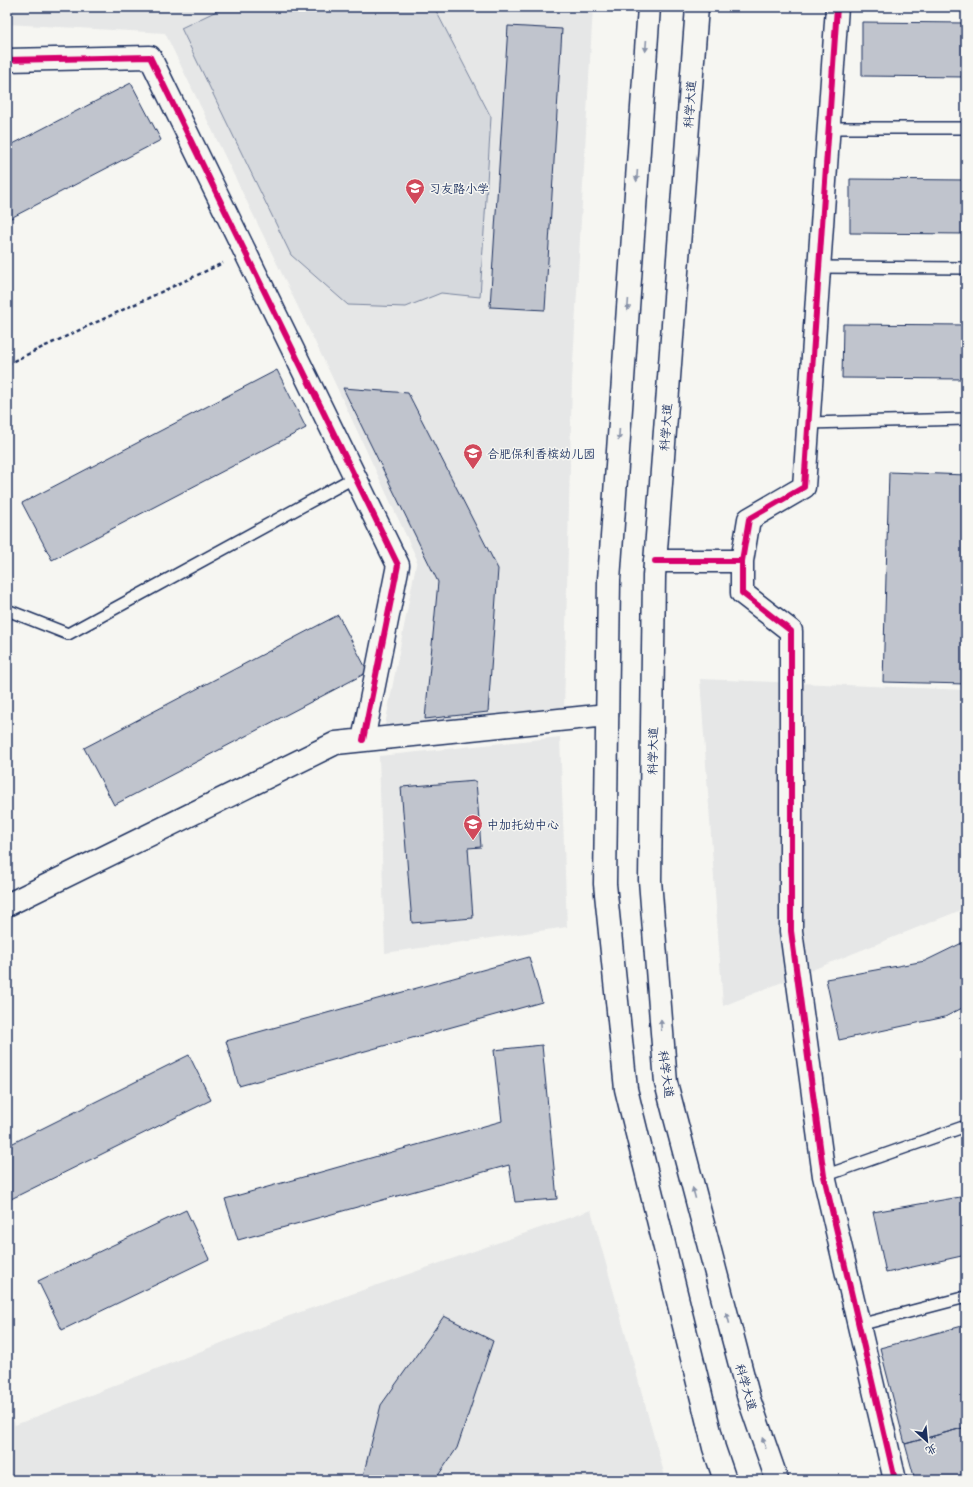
<svg xmlns="http://www.w3.org/2000/svg" width="973" height="1487" font-family="'Playpen Sans','LXGW WenKai TC',sans-serif">
<rect width="100%" height="100%" fill="#f6f6f2"/>
<filter id="ink" filterUnits="userSpaceOnUse"><feTurbulence type="fractalNoise" baseFrequency=".025" numOctaves="2"/><feDisplacementMap in="SourceGraphic" scale="8" xChannelSelector="R" yChannelSelector="G"/><feConvolveMatrix kernelMatrix="1 2 1 2 8 2 1 2 1" color-interpolation-filters="sRGB"/></filter>
<g filter="url(#ink)">
<path fill="#e6e7e7" d="M7,7H593L572,381L564,711L385,725L417,559L332,377L165,33L7,24Z
M700,679L966,690V908L723,1006Z
M560,737L567,927L385,953L379,756Z
M591,1210L666,1480H7V1401L15,1425L289,1316Z"/>
<path fill="#d6d9dd" stroke="#78849e" d="M225,7H434L491,117L480,297L441,293L406,307L348,305L291,255L181,28Z"/>
<path fill="#c0c4cd" stroke="#1b2f5e" d="M862,22L966,23V77L862,76Z
M508,26L562,29L545,310L490,307Z
M131,83L161,140L7,220V147Z
M850,179L966,180V234L850,233Z
M843,324L966,325V379L842,378Z
M277,370L306,428L52,560L22,503Z
M343,388L408,393L498,569L488,712L425,719L438,582Z
M889,472L966,475V684L883,682Z
M338,615L368,672L114,805L84,748Z
M476,781L481,847L468,848L473,918L412,923L401,787Z
M966,941V1006L945,1017L839,1040L826,979L925,961Z
M529,957L542,1002L239,1086L226,1041Z
M542,1045L557,1199L515,1202L509,1165L238,1240L225,1199L502,1121L494,1050Z
M189,1055L211,1100L7,1201V1146Z
M966,1196V1255L886,1273L873,1212Z
M186,1210L209,1259L62,1330L38,1281Z
M444,1316L493,1341L457,1448L435,1480H362L381,1405Z
M966,1325V1427L905,1444L880,1348Z
M966,1427V1480H915L905,1444Z"/>
<g fill="none" stroke-linecap="round" stroke-linejoin="round">
<g stroke="#1b2f5e" stroke-width="14">
<path id="service" d="M829,128H966
M819,267L966,268
M808,423L966,419
M7,610L68,634L355,477
M824,1176L966,1126
M859,1325L966,1297"/>
</g>
<g stroke="#1b2f5e" stroke-width="25">
<path id="minor" d="M7,60L150,57L398,565L363,740
M655,561H742L749,519L804,487L837,7
M742,561V593L791,631V931L824,1176L895,1480
M7,905L336,743L607,715"/>
</g>
<g stroke="#1b2f5e" stroke-width="25">
<path id="primary" d="M649,7L609,580L605,884L626,1089L714,1448L725,1480
M697,7L654,576L650,880L666,1083L749,1399L777,1480"/>
</g>
<path stroke="#1b2f5e" stroke-width="2.5" stroke-dasharray="4 3" stroke-linecap="butt" d="M7,364L223,263"/>
<use href="#service" stroke="#f6f6f2" stroke-width="11"/>
<use href="#minor" stroke="#f6f6f2" stroke-width="22"/>
<use href="#primary" stroke="#f6f6f2" stroke-width="22"/>
<g stroke="#f6f6f2" stroke-width="8">
<path id="cycleway" d="M7,60L150,57L398,565L363,740
M655,561H742L749,519L804,487L837,7
M742,561V593L791,631V931L824,1176L895,1480"/>
</g>
<use href="#cycleway" stroke="#d6006c" stroke-width="6"/>
</g>
<defs><path id="oneway-solid" d="M-6-.8H1V-3.2L6.5 0L1 3.2V.8H-6Z"/></defs>
<g fill="#8892a8">
<use href="#oneway-solid" transform="translate(646 46) rotate(94)"/>
<use href="#oneway-solid" transform="translate(637 176) rotate(94)"/>
<use href="#oneway-solid" transform="translate(628 305) rotate(94)"/>
<use href="#oneway-solid" transform="translate(619 435) rotate(94)"/>
<use href="#oneway-solid" transform="translate(661 1025) rotate(-94)"/>
<use href="#oneway-solid" transform="translate(694 1193) rotate(-105)"/>
<use href="#oneway-solid" transform="translate(728 1318) rotate(-105)"/>
<use href="#oneway-solid" transform="translate(764 1443) rotate(-109)"/>
</g>
</g>
<defs>
<g id="school-pin" transform="scale(1)"><path d="M0 17L-7.5 6A9.5 9.5 0 1 1 7.5 6Z" fill="#d1495b" stroke="#f6f6f2"/><path d="M0-5L7-2L0 1L-7-2ZM-4 1L0 2.5L4 1V4Q0 6-4 4Z" fill="#fff"/></g>
</defs>
<g fill-rule="evenodd">
<use href="#school-pin" x="415" y="188"/>
<use href="#school-pin" x="473" y="453"/>
<use href="#school-pin" x="473" y="824"/>
</g>
<g text-anchor="middle" dominant-baseline="central" stroke-width="3" stroke-linejoin="round" paint-order="stroke">
<g font-size="12" fill="#1b2f5e" stroke="#f6f6f2">
<text transform="translate(689 104) rotate(-86)">科学大道</text>
<text transform="translate(665 427) rotate(-86)">科学大道</text>
<text transform="translate(652 751) rotate(-89)">科学大道</text>
<text transform="translate(667 1074) rotate(82)">科学大道</text>
<text transform="translate(747 1387) rotate(74)">科学大道</text>
</g>
<g font-size="12" fill="#1b2f5e" stroke="#f6f6f2" text-anchor="start">
<text x="429" y="188">习友路小学</text>
<text x="487" y="453">合肥保利香槟幼儿园</text>
<text x="487" y="824">中加托幼中心</text>
</g>
</g>
<rect width="973" height="1487" fill="none" stroke="#f6f6f2" stroke-width="24"/>
<rect x="12" y="12" width="949" height="1463" fill="none" stroke="#1b2f5e" stroke-width="1.5" filter="url(#ink)"/>
<g transform="translate(927 1441) rotate(153)" stroke="#f6f6f2" stroke-width="3" paint-order="stroke">
<path d="M0-3L7 15L0 10L-7 15Z" fill="#1b2f5e"/>
<text y="-6" font-size="11" font-weight="bold" text-anchor="middle" fill="#1b2f5e">北</text>
</g>
</svg>
